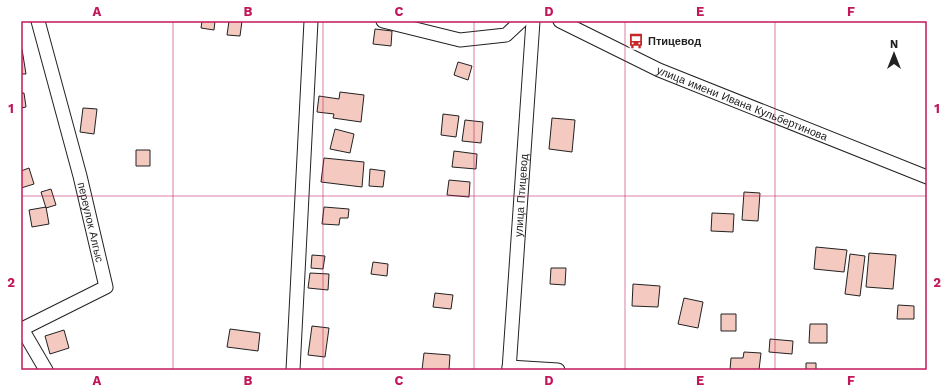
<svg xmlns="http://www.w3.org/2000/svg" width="948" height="391" font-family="'Work Sans',sans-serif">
<rect width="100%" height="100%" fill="#fff"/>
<path fill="#f3c9c0" stroke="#222" d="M202,21H215L214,30L201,28Z
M229,21H242L240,36L227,35Z
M375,29L392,31L391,46L373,44Z
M21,49H22L26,74H21Z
M458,62L472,66L468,80L454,75Z
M340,92L364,95L361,122L333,118L334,114L317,112L319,96L339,99Z
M21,93H24L26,107L21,108Z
M83,108L97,109L94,134L80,132Z
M443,114L459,116L456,137L441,135Z
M552,118L575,120L572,152L549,149Z
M465,120L483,122L481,143L462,141Z
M335,129L354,134L350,153L330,149Z
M136,150H150V166H136Z
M454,151L477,154L476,169L452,167Z
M324,158L364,162L362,187L321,182Z
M29,168L34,184L21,188V171Z
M370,169L385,171L383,187L369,186Z
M449,180L470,182L469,197L447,195Z
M51,189L56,205L46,208L41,192Z
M744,192L760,193L758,221L742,220Z
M46,207L49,224L32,227L29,210Z
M324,207L349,209L348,218H340L339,225L322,224Z
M712,213L734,214L733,232L711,231Z
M816,247L847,250L844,272L814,269Z
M869,253L896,255L893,289L866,287Z
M850,254L865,256L860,296L845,294Z
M312,255L325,256L323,269L311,268Z
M373,262L388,264L387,276L371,274Z
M551,268H566L565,285L550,284Z
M310,273L329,274L328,290L308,288Z
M633,284L660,286L658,307L632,306Z
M435,293L453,295L451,309L433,307Z
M684,298L703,302L698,328L678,324Z
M898,305L914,306V319H897Z
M721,314H736V331H721Z
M810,324H827V343H809Z
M312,326L329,328L325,357L308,355Z
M230,329L260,333L258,351L227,347Z
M64,330L69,348L50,354L45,336Z
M770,339L793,341L792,354L769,352Z
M744,352L761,353L759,370H730L731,358H743Z
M424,353L450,355L449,370H422Z
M806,363H816V370H806Z"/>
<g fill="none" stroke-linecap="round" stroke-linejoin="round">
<g stroke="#222" stroke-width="15">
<g id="street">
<path id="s1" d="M38,21L80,176L106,287L22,329L46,370"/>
<path d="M383,21L460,40L506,35L521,21"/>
<path id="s2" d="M560,21L659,70L927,177"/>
<path d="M509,367L558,370"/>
<path d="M293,370L311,21"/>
<path id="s3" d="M509,370L533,21"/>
</g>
</g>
<use href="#street" stroke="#fff" stroke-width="13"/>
</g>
<path fill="none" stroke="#c2185b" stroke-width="1" stroke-opacity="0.55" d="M173,21V370M323,21V370M474,21V370M625,21V370M775,21V370M21,196H927"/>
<defs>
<g id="bus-bare" transform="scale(1.2)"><path d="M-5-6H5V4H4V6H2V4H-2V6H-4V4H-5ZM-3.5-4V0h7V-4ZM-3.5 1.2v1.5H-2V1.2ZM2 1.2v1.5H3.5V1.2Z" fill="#c62828" stroke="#fff" stroke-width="2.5" paint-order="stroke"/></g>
</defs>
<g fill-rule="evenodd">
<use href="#bus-bare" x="636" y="41"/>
</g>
<g text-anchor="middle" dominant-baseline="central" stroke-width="3" stroke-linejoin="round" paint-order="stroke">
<g font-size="11" font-weight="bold" fill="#222" stroke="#fff" text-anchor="start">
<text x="648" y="41">Птицевод</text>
</g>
<g font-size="11" fill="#222" stroke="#fff">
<text stroke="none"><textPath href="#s2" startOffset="200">улица имени Ивана Кульбертинова</textPath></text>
<text stroke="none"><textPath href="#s3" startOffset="175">улица Птицевод</textPath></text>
<text stroke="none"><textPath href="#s1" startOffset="208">переулок Алгыс</textPath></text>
</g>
</g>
<rect width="948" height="391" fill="none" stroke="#ffffff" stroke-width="44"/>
<g transform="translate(894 54)" stroke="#ffffff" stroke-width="3" paint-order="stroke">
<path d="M0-3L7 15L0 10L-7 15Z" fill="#222222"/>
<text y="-6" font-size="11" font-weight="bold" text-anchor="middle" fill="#222222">N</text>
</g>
<rect x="22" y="22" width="904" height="347" fill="none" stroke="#c2185b" stroke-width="1.5"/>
<g font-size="13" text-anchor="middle" font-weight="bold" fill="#c2185b">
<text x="97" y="16">A</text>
<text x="248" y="16">B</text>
<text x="399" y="16">C</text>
<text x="549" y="16">D</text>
<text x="700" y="16">E</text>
<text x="851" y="16">F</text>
<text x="11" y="113">1</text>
<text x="937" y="113">1</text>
<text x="11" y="287">2</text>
<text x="937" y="287">2</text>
<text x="97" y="385">A</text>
<text x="248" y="385">B</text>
<text x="399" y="385">C</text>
<text x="549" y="385">D</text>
<text x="700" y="385">E</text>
<text x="851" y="385">F</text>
</g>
</svg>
